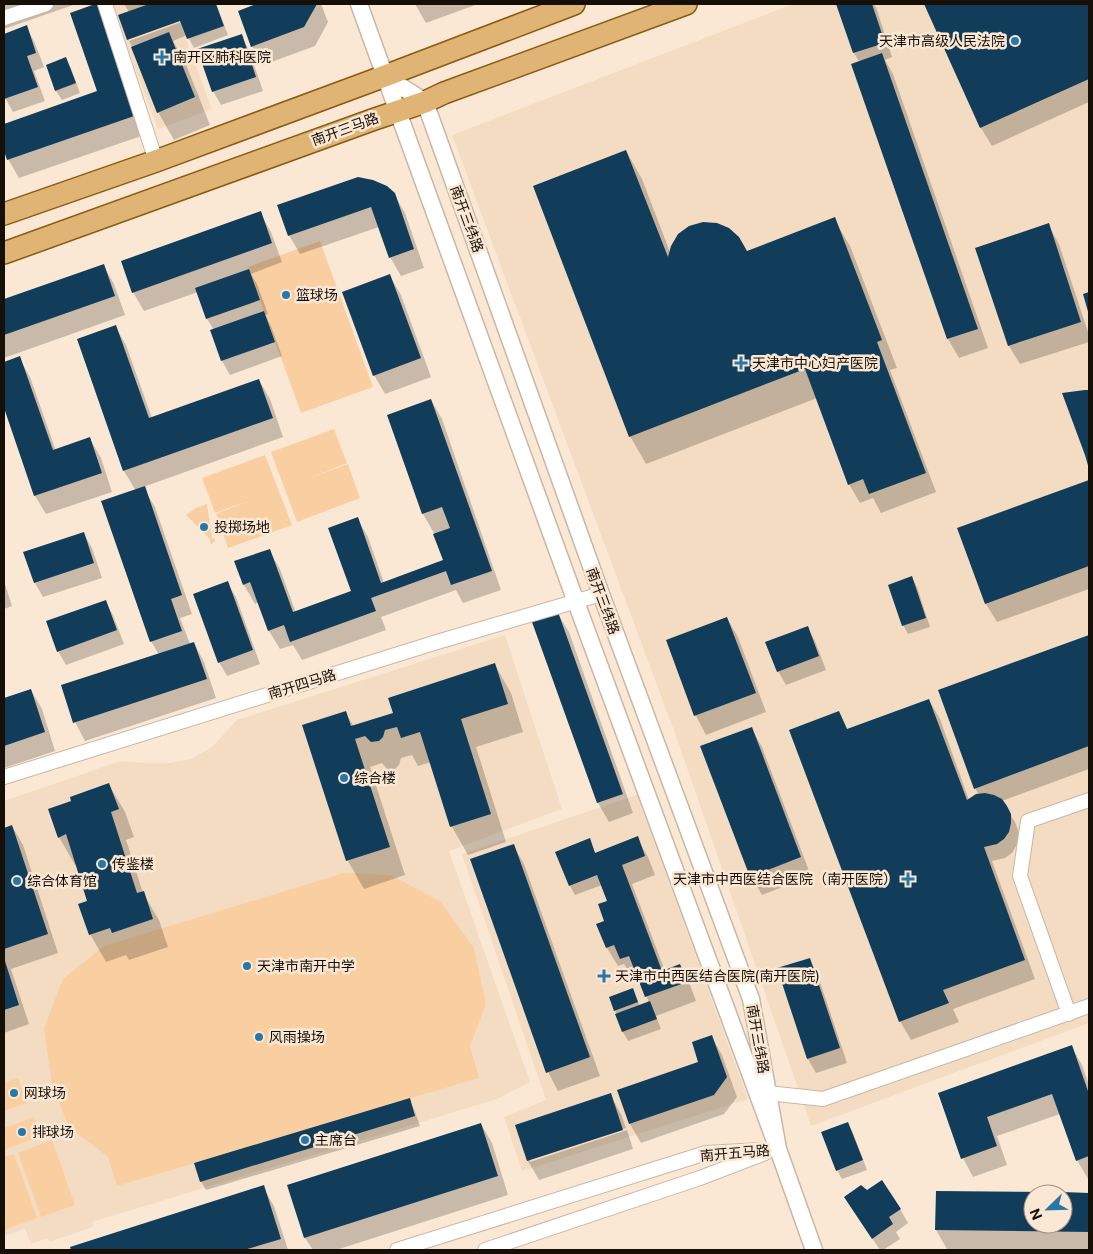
<svg xmlns="http://www.w3.org/2000/svg" width="1093" height="1254" font-family="'Public Sans','Noto Sans SC',sans-serif">
<rect width="100%" height="100%" fill="#fbe8d4"/>
<path fill="#f4dcc2" d="M111,4H173L212,109L158,129Z
M793,4H1089V1023L811,1126L676,736L452,135Z
M505,635L562,809L449,851L530,1082L497,1099L92,1222L93,1227L49,1242L48,1238L31,1244L25,1229L4,1236V801L121,761L147,763H169L191,759L212,747L237,720Z
M637,795L748,1099L522,1171L504,1117L546,1100L462,854Z"/>
<path fill="#f9cfa1" d="M320,241L373,387L301,413L248,267Z
M334,429L347,463L310,478L348,464L360,498L297,522L271,452Z
M265,455L292,525L228,548L216,514L251,500L215,513L202,478Z
M207,504L212,538L215,539V541L212,544L210,543V539L186,515L196,508Z
M344,873L391,875L441,902L474,948L486,1004L470,1046L479,1078C358,1113 238,1151 117,1186L108,1157L69,1127L52,1085L44,1028L63,979L104,946Z
M18,1078L27,1103L4,1111V1083Z
M34,1117L41,1136L4,1150V1128Z
M52,1140L75,1205L41,1217L18,1153Z
M14,1154L37,1218L4,1230V1157Z"/>
<path fill="#0003" fill-rule="evenodd" d="M4,4H76L4,29Z
M124,4H189L190,6L196,4H216L228,35L194,48L187,35L173,41L185,62L210,125L174,140L158,112L133,48L129,41L187,20L186,18L129,38V41L120,16L129,12Z
M260,4H321L328,22L315,46L263,65L252,46L239,12Z
M415,4H478L426,23Z
M838,4H874L876,7L892,57L885,60L893,74L988,348L959,358L948,339L853,65L860,63L854,53Z
M925,4H1089V102L992,146L981,128Z
M71,13L147,134L19,178L8,159L4,147V125L99,92Z
M26,27L34,41L44,67L34,71L45,101L13,112L4,96V35Z
M241,36L249,50L263,91L221,105L213,91Z
M66,59L71,68L80,93L62,100L56,91L47,66Z
M626,151L642,179L670,252H747L834,219L850,246L897,368L890,370L936,492L881,513L873,498L860,503L849,484L817,398L646,464L630,436Z
M394,194L405,213L424,268L401,276L390,257L379,227L300,254L289,235Z
M260,213L271,232L282,262L251,274L257,284L268,314L265,315L271,326L282,356L230,375L222,361L214,330L207,319L198,292L144,311L133,292Z
M1048,225L1059,244L1089,335V342L1020,364L1009,346Z
M103,265L114,284L125,315L4,358V300Z
M390,276L401,295L431,377L385,394L374,375Z
M115,326L126,345L152,418L259,380L270,399L283,437L143,487L155,507L192,614L180,618L190,644L194,643L204,662L216,698L85,741L75,722L159,655L151,641L136,491L124,471L78,340Z
M19,358L30,377L56,451L90,439L101,458L112,492L46,514L35,496L4,404V363Z
M1085,391L1089,392V467L1086,455Z
M431,400L442,419L501,590L463,603L456,590L381,617L386,630L302,660L293,645L280,649L269,631L259,602L255,604L244,585L236,562L269,550L280,569L296,613L353,592L357,518L368,537L384,583L444,561L434,533L423,514L389,415Z
M1089,481V589L997,622L986,604L959,529Z
M84,534L92,548L102,578L43,597L35,583Z
M912,578L917,587L930,627L908,634L903,625Z
M4,581L12,606L4,609Z
M227,583L236,597L260,664L227,676L219,662Z
M105,601L113,615L124,644L66,665L58,651Z
M558,614L569,632L633,813L609,822L598,803L533,622Z
M727,618L738,637L766,712L706,735L696,716L667,641Z
M807,627L815,641L826,670L786,685L778,671Z
M1089,636V769L1002,801L1015,822L1018,830L1019,838L1016,846L1012,853L1005,858L992,861L1035,979L953,1009L959,1022L911,1040L900,1021L838,712L848,730L929,700L940,719L969,800L979,795L975,788L940,691Z
M495,665L511,693L523,732L476,747L506,842L468,855L452,827L431,762L418,766L412,755L401,758L399,765L395,769L388,770L382,763L370,767L405,875L364,889L348,861L304,726L345,712L354,727L395,714Z
M31,690L42,709L55,751L4,768V699Z
M751,728L762,747L811,876L762,895L751,876Z
M109,785L125,812L134,837L126,840L143,893L159,920L168,947L129,960L126,955L106,962L90,934L89,902L77,864L75,865L59,837L73,802Z
M12,826L23,845L58,953L11,969L29,1024L4,1033V829Z
M637,838L648,857L655,875L632,884L665,971L680,966L690,985L696,1001L656,1016L661,1029L628,1041L623,1032L615,1010L633,990L640,1006L649,1002L638,976L632,978L624,964L618,966L607,948L606,922L608,902L602,885L575,895L570,886L589,840L596,854Z
M513,845L524,864L600,1076L558,1091L548,1072Z
M809,959L817,973L847,1063L816,1073L808,1059L779,969Z
M711,1036L722,1055L737,1097L724,1114L641,1143L630,1124L619,1091L700,1063Z
M1071,1046L1082,1065L1089,1085V1179H1088L1077,1160L1060,1114L997,1136L1007,1165L973,1177L963,1158L939,1094Z
M610,1095L621,1114L626,1128L530,1159V1162L627,1130L633,1149L539,1180L528,1161L517,1125Z
M409,1099L414,1109L420,1126L206,1190L201,1181Z
M481,1124L492,1143L508,1195L336,1250H313L305,1238L289,1186Z
M848,1124L853,1133L867,1170L842,1179L837,1170Z
M263,1187L274,1206L288,1250H72L71,1248Z
M937,1192L1089,1194V1250L947,1249L936,1230ZM1033,1194H1063V1224H1033Z
M845,1197L900,1209L908,1223L896,1232L900,1239L883,1250H880Z"/>
<path fill="#113d5a" d="M95,4H99L137,115L7,160L4,151V124L97,91L70,13Z
M149,4H187L188,5L192,4H216L224,26L187,39L180,21L127,40L118,15Z
M256,4H317L304,27L251,47L238,11Z
M836,4H872L885,43L853,53Z
M924,4H1089V79L980,128Z
M27,25L36,53L27,56L38,87L4,99V34Z
M169,32L195,97L157,113L131,47Z
M242,34L256,77L212,92L197,49Z
M882,53L978,329L947,339L851,64Z
M66,57L76,83L55,91L46,65Z
M626,150L668,257L671,246L678,234L689,226L703,222L717,223L729,228L739,237L747,251L835,217L882,340L877,342L926,473L869,494L863,479L848,485L805,369L629,437L533,186Z
M358,177L373,180L387,186L395,193L414,249L389,258L371,207L288,236L277,205Z
M261,211L272,243L132,293L121,261Z
M1049,223L1081,322L1008,346L975,248Z
M104,264L115,296L4,335V299Z
M249,269L260,300L206,319L195,288Z
M390,274L421,358L373,376L342,292Z
M1089,292V315L1083,294Z
M264,311L275,342L221,361L210,330Z
M116,325L149,418L259,379L273,418L123,471L77,339Z
M20,356L53,450L90,437L102,473L34,496L4,408V362Z
M1085,390H1089V469L1085,455L1062,393Z
M431,399L492,571L451,585L446,571L371,598L376,611L290,642L284,625L268,631L250,582L243,585L234,561L270,549L293,612L351,591L328,528L358,517L381,583L443,560L433,534L450,528L442,507L422,514L387,415Z
M1089,480V566L985,604L957,528Z
M145,486L182,595L171,599L182,631L150,642L101,501Z
M84,532L94,563L34,583L23,552Z
M912,576L926,618L902,626L888,585Z
M228,581L253,650L218,663L193,594Z
M106,600L117,630L57,652L46,621Z
M558,612L623,794L597,803L532,622Z
M727,617L756,693L694,716L666,640Z
M808,626L819,656L777,672L765,642Z
M1089,635V746L974,789L938,690Z
M194,642L207,679L73,723L61,685Z
M495,663L508,704L461,719L491,814L450,827L420,732L401,738L397,727L385,730L383,737L379,741L371,742L365,736L355,739L390,847L346,861L302,725L346,711L351,726L393,713L388,698Z
M31,689L45,732L4,746V698Z
M929,699L967,800L976,794L985,793L994,795L1002,799L1007,806L1011,814V823L1009,832L1004,839L997,844L984,847L1025,960L943,990L949,1003L899,1022L789,730L839,711L847,729Z
M752,727L801,857L750,877L700,746Z
M109,783L119,809L111,812L137,893L144,891L153,919L112,933L110,928L89,935L78,904L87,901L66,834L58,838L48,809L71,801L70,797Z
M12,825L48,934L4,949V828Z
M638,836L645,856L622,865L662,971L680,964L687,982L645,997L629,956L620,959L614,945L606,948L596,924L604,921L598,904L607,901L597,875L569,886L555,852L590,838L595,853Z
M514,844L590,1057L546,1073L470,859Z
M4,958L19,1005L4,1010Z
M810,958L840,1048L807,1059L777,968Z
M633,988L638,1002L614,1011L609,997Z
M650,1001L657,1019L622,1032L615,1014Z
M712,1035L727,1077L714,1095L629,1124L617,1090L698,1062L692,1042Z
M1072,1045L1089,1094V1156L1076,1161L1052,1094L987,1117L997,1146L961,1159L938,1093Z
M611,1093L623,1130L527,1161L515,1125Z
M410,1098L415,1116L200,1182L194,1163Z
M848,1122L863,1160L836,1171L821,1132Z
M481,1123L498,1176L304,1238L287,1185Z
M882,1180L901,1209L889,1217L893,1224L872,1239L844,1197L861,1185L867,1190Z
M264,1185L281,1239L244,1250H71L70,1247Z
M936,1191L1055,1192V1194H1033V1224H1063V1192L1089,1193V1232L935,1230Z"/>
<g fill="none" stroke-linecap="round" stroke-linejoin="round">
<g stroke="#c9b7a3" stroke-width="16">
<path id="minor" d="M105,4L156,161
M4,18L46,4
M4,777L437,642L601,594
M1069,1014L1020,876L1028,821L1089,800
M768,1093L823,1099L1089,1006
M397,1250L706,1153L778,1149
M485,1250L700,1178L765,1153"/>
</g>
<g stroke="#c9b7a3" stroke-width="19">
<path id="tertiary" d="M359,4L385,76
M778,1149L751,999L601,594L425,102L385,76L576,602L778,1149L814,1250"/>
</g>
<g stroke="#8b5a12" stroke-width="24">
<path id="primary" d="M4,214L156,161L385,76L574,4
M4,253L372,120L425,102L444,93L686,4"/>
</g>
<use href="#minor" stroke="#fff" stroke-width="14"/>
<use href="#tertiary" stroke="#fff" stroke-width="16"/>
<use href="#primary" stroke="#dfb474" stroke-width="21"/>
</g>
<g fill="#2877a9" stroke="#fbe8d4" stroke-width="2">
<circle cx="1015" cy="41" r="5"/>
<path d="M159.5 49.5h5v5h5v5h-5v5h-5v-5h-5v-5h5z"/>
<circle cx="286" cy="295" r="5"/>
<path d="M738.5 355.5h5v5h5v5h-5v5h-5v-5h-5v-5h5z"/>
<circle cx="204" cy="527" r="5"/>
<circle cx="344" cy="778" r="5"/>
<circle cx="102" cy="864" r="5"/>
<path d="M905.5 871.5h5v5h5v5h-5v5h-5v-5h-5v-5h5z"/>
<circle cx="17" cy="881" r="5"/>
<circle cx="247" cy="966" r="5"/>
<path d="M601.5 968.5h5v5h5v5h-5v5h-5v-5h-5v-5h5z"/>
<circle cx="259" cy="1037" r="5"/>
<circle cx="14" cy="1093" r="5"/>
<circle cx="22" cy="1132" r="5"/>
<circle cx="305" cy="1140" r="5"/>
</g>
<g text-anchor="middle" dominant-baseline="central" stroke-width="5" stroke-linejoin="round" paint-order="stroke">
<g font-size="14" fill="#150f08" stroke="#fbe8d4" text-anchor="start">
<text x="1005" y="41" text-anchor="end">天津市高级人民法院</text>
<text x="173" y="57">南开区肺科医院</text>
<text x="296" y="295">篮球场</text>
<text x="752" y="363">天津市中心妇产医院</text>
<text x="214" y="527">投掷场地</text>
<text x="354" y="778">综合楼</text>
<text x="112" y="864">传鉴楼</text>
<text x="897" y="879" text-anchor="end">天津市中西医结合医院（南开医院）</text>
<text x="27" y="881">综合体育馆</text>
<text x="257" y="966">天津市南开中学</text>
<text x="615" y="976">天津市中西医结合医院(南开医院)</text>
<text x="269" y="1037">风雨操场</text>
<text x="24" y="1093">网球场</text>
<text x="32" y="1132">排球场</text>
<text x="315" y="1140">主席台</text>
</g>
<g font-size="14" fill="#150f08" stroke="#fbe8d4">
<text transform="translate(345 129) rotate(-20)">南开三马路</text>
<text transform="translate(467 219) rotate(70)">南开三纬路</text>
<text transform="translate(603 601) rotate(70)">南开三纬路</text>
<text transform="translate(302 684) rotate(-17)">南开四马路</text>
<text transform="translate(758 1039) rotate(80)">南开三纬路</text>
<text transform="translate(735 1153) rotate(-5)">南开五马路</text>
</g>
</g>
<rect width="1093" height="1254" fill="none" stroke="#150f08" stroke-width="10"/>
<g transform="translate(1048 1209) rotate(247)"><circle r="24" fill="#fbe8d4" stroke="#9f9182"/>
<path d="M0-4L9 19L0 12L-9 19Z" fill="#2877a9"/>
<text y="-8" font-size="14" font-weight="bold" text-anchor="middle" fill="#150f08">N</text>
</g>
</svg>
